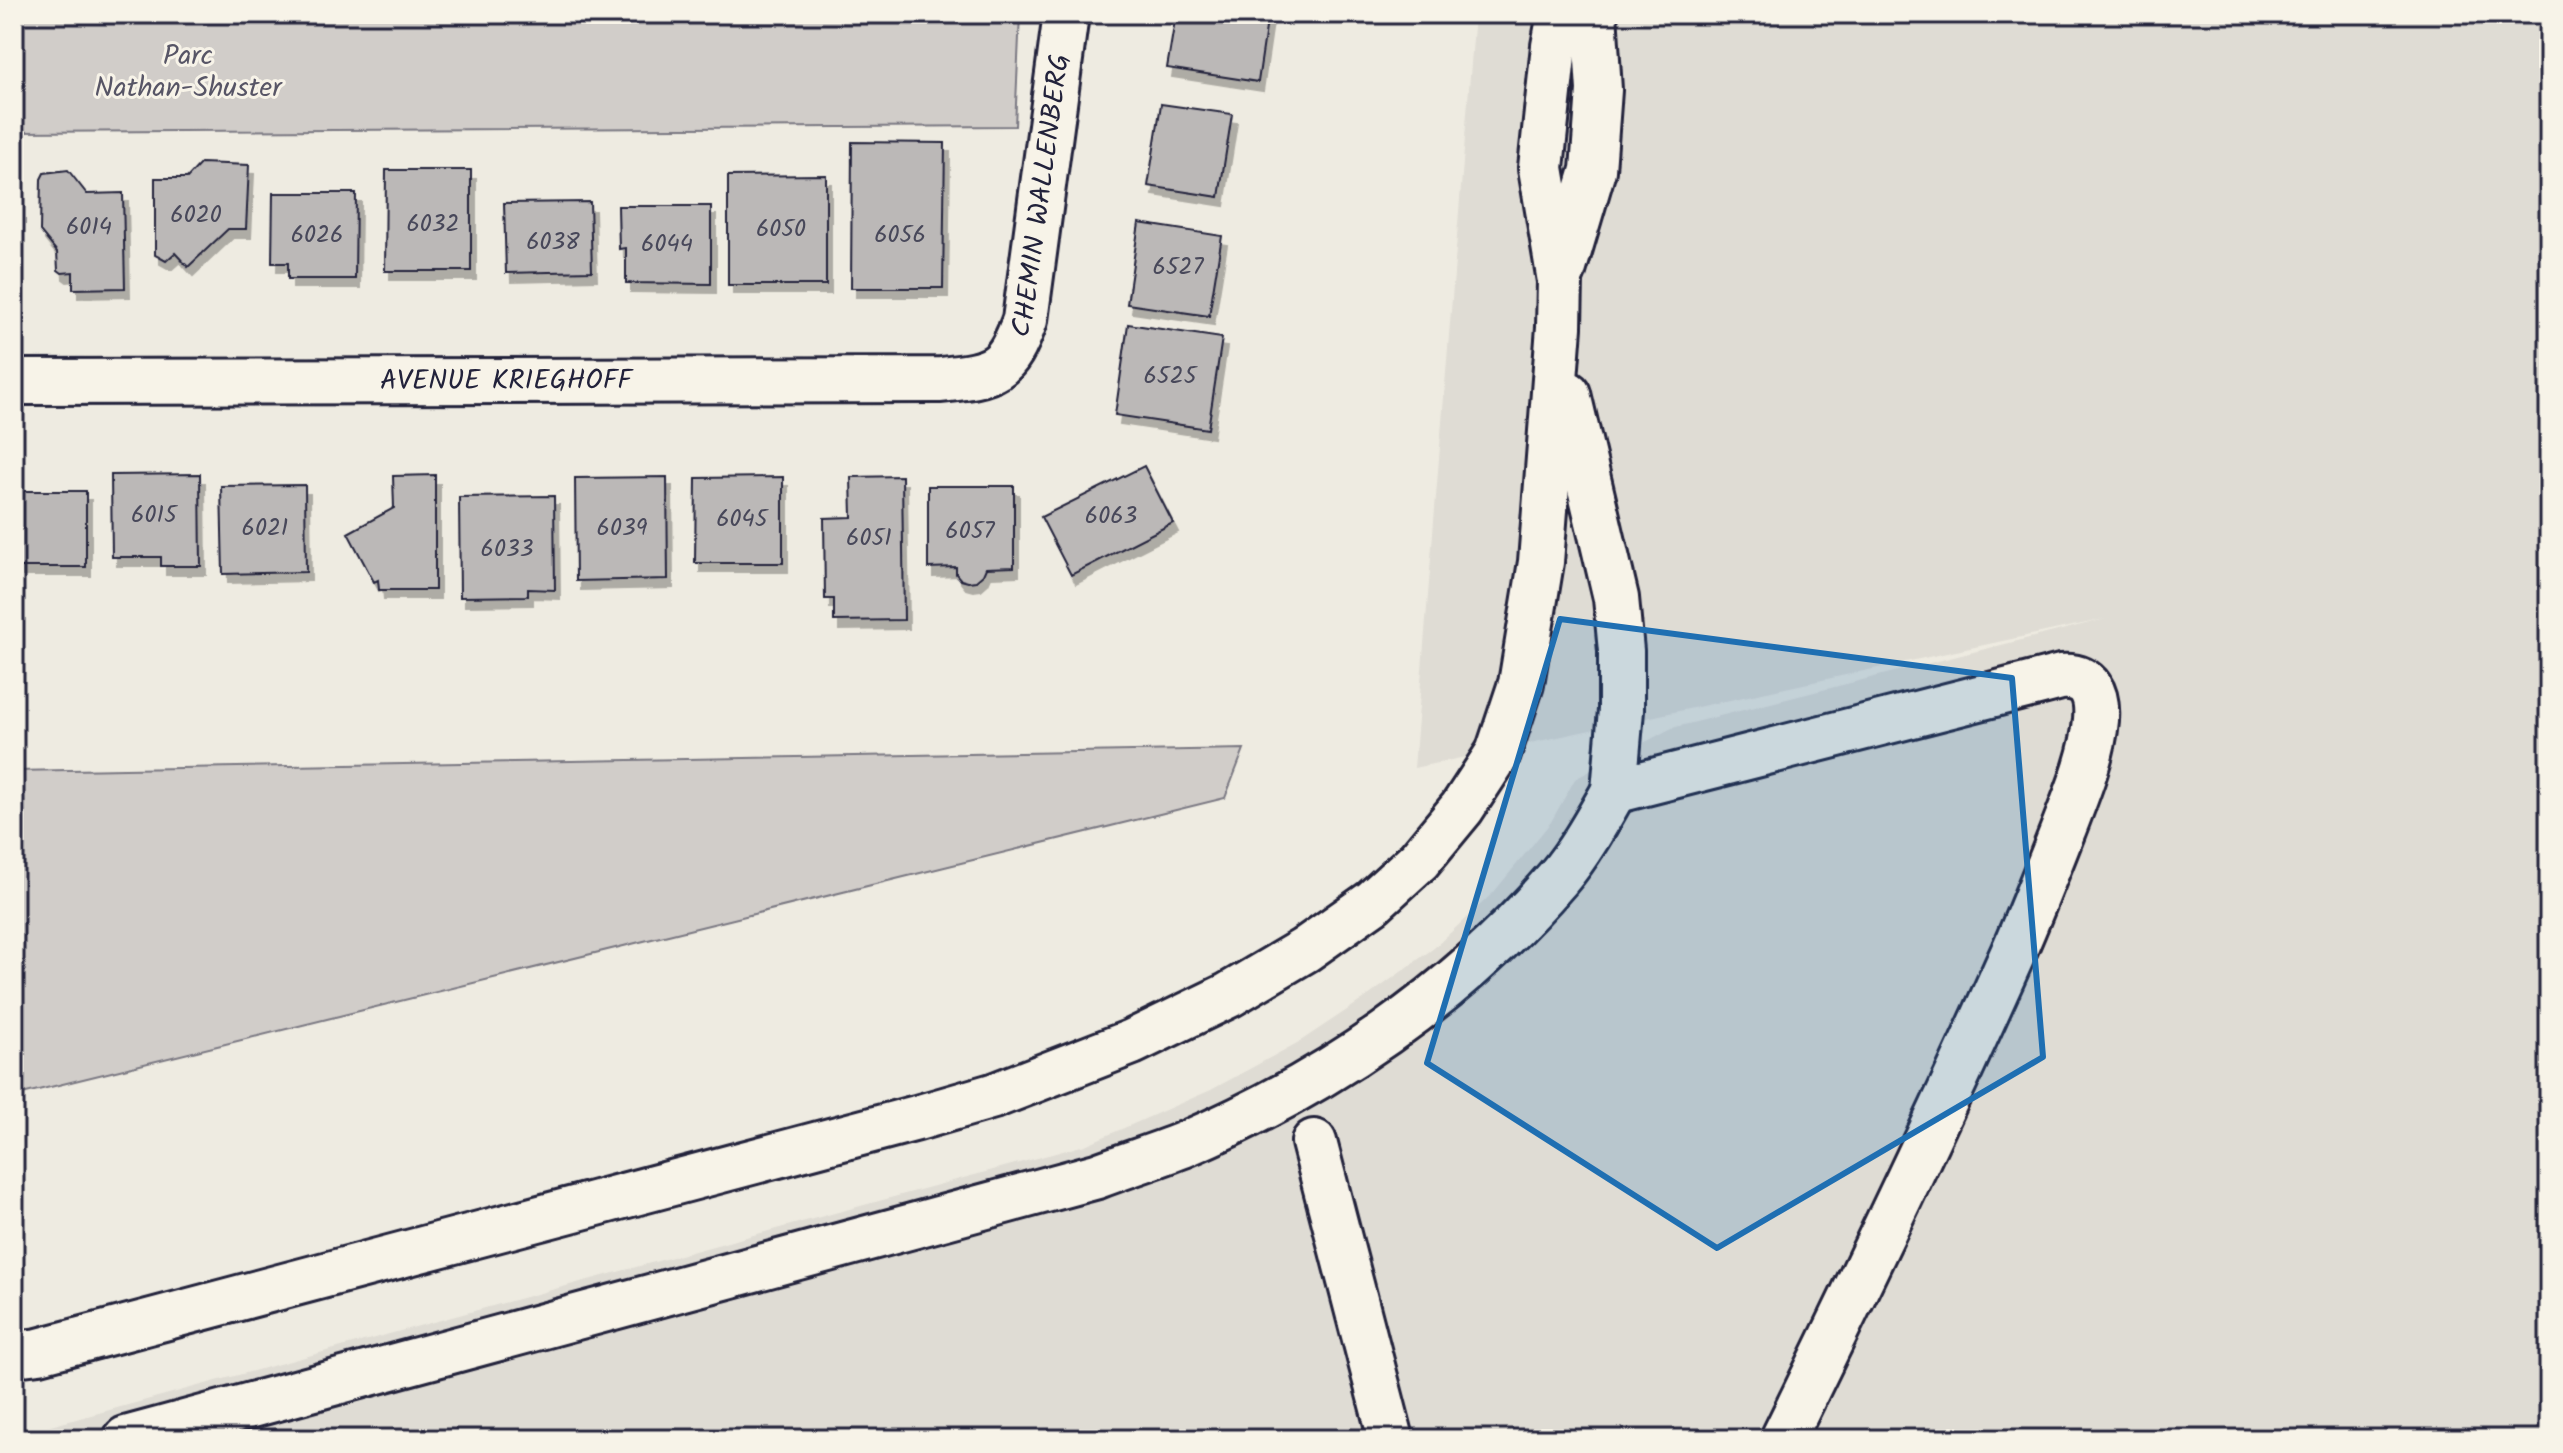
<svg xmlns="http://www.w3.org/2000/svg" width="2563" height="1453" font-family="Kalam,sans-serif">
<defs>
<filter id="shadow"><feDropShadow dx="5" dy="9" stdDeviation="0" flood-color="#0004"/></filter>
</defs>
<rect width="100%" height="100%" fill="#eeebe1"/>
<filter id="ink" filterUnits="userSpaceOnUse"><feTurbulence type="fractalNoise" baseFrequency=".0125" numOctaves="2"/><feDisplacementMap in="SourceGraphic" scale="16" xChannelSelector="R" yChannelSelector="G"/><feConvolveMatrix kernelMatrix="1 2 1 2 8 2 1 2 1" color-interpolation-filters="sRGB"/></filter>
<g filter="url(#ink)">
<path fill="#dfdcd4" d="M1475,14H2549V1439H14V1436L1085,1145L1211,1090L1299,1042L1368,996L1434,948L1494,892L1551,822L1575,779L1672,728L2105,619L1414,768Z"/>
<path fill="#d1cdc9" stroke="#7a7882" stroke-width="2" d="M14,14H1020L1015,126L14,132Z
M1244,749L1225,798L14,1096V771Z"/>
<path fill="#bbb8b7" stroke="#22223b" stroke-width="2" filter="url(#shadow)" d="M1176,14H1268L1258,82L1167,68Z
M1161,104L1232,114L1219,197L1148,186Z
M852,142L945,143L943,288H851Z
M201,163L249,165L246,229H228L188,267L175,253L166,261L155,255V178H187Z
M68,170L87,194L123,193L125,288L73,289V272L62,273L58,270L57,252L40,231L41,179L44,173Z
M386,170H471V271H385Z
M826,175V285H728V176Z
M273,193H356L355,279H288V263H272Z
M590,202L592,271L506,273L504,203Z
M618,206H711V284L626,283V248L619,249Z
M1139,223L1222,236L1209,316L1127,304Z
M1128,324L1222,338L1208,429L1115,415Z
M1144,466L1173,523L1071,575L1041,517Z
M200,474L201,566H161V557H112L111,475Z
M435,475V590H379L378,580L374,582L348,533L394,508L393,476Z
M902,476L904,620L834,621V599H825L824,518L852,517L851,477Z
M667,477L668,579L576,581L575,478Z
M783,477V563H695L696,478Z
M305,485L306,572L223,574L221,486Z
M928,486H1014V567L986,568L983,575L976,581L968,582L961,580L956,574V567L928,568Z
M14,491H86V567H14Z
M554,496L555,590L528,589V596L460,597L459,497Z"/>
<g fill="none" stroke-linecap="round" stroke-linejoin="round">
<g stroke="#22223b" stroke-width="50">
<g id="minor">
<path d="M1563,271L1593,170L1599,90L1594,14"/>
<path id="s1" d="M14,382L941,380C995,374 1006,372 1025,320L1066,14"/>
<path d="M1568,394L1616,598L1621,651V710L1614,791L2061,677C2090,675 2098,694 2096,720C2093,756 2076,796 2063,830C2047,871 2031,912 2013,953C1940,1117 1862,1278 1783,1439"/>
<path d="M1314,1142L1391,1439"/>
<path d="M14,1354L39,1351L917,1118L993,1096L1132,1042L1229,995L1305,950L1373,902L1419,860L1462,808L1498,753L1521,684L1541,562L1559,327L1560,281L1541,168L1554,46L1560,14"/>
<path d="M126,1439L1097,1176C1126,1165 1155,1156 1183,1145C1325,1085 1457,995 1558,878C1580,852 1597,821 1614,791"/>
</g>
</g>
<use href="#minor" stroke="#f7f3e8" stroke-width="44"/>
</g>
</g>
<path fill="#1f6fb2" fill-opacity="0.2" stroke="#1f6fb2" stroke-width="6" stroke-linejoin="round" d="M1560,619L2012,678L2043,1057L1717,1248L1427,1063Z"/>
<g text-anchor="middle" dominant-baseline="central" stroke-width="6" stroke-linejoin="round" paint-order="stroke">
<g font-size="24" fill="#48485a">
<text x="196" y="215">6020</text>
<text x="433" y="224">6032</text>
<text x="89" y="227">6014</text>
<text x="781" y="229">6050</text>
<text x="317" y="235">6026</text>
<text x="900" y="235">6056</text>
<text x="553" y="242">6038</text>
<text x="667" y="244">6044</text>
<text x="1178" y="267">6527</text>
<text x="1170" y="376">6525</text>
<text x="154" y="515">6015</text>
<text x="1111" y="516">6063</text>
<text x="742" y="519">6045</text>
<text x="265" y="528">6021</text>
<text x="622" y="528">6039</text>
<text x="970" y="531">6057</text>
<text x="869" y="538">6051</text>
<text x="507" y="549">6033</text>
</g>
<g font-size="28" fill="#575566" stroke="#f7f3e8">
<text x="188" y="56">Parc<tspan x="188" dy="32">Nathan-Shuster</tspan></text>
</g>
<g font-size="28" fill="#22223b" stroke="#f7f3e8">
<text stroke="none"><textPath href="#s1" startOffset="1166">CHEMIN WALLENBERG</textPath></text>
<text stroke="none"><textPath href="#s1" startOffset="492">AVENUE KRIEGHOFF</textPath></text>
</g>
</g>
<rect width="2563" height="1453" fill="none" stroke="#f7f3e8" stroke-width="48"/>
<rect x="24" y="24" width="2515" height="1405" fill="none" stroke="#22223b" stroke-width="3" filter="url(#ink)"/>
</svg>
